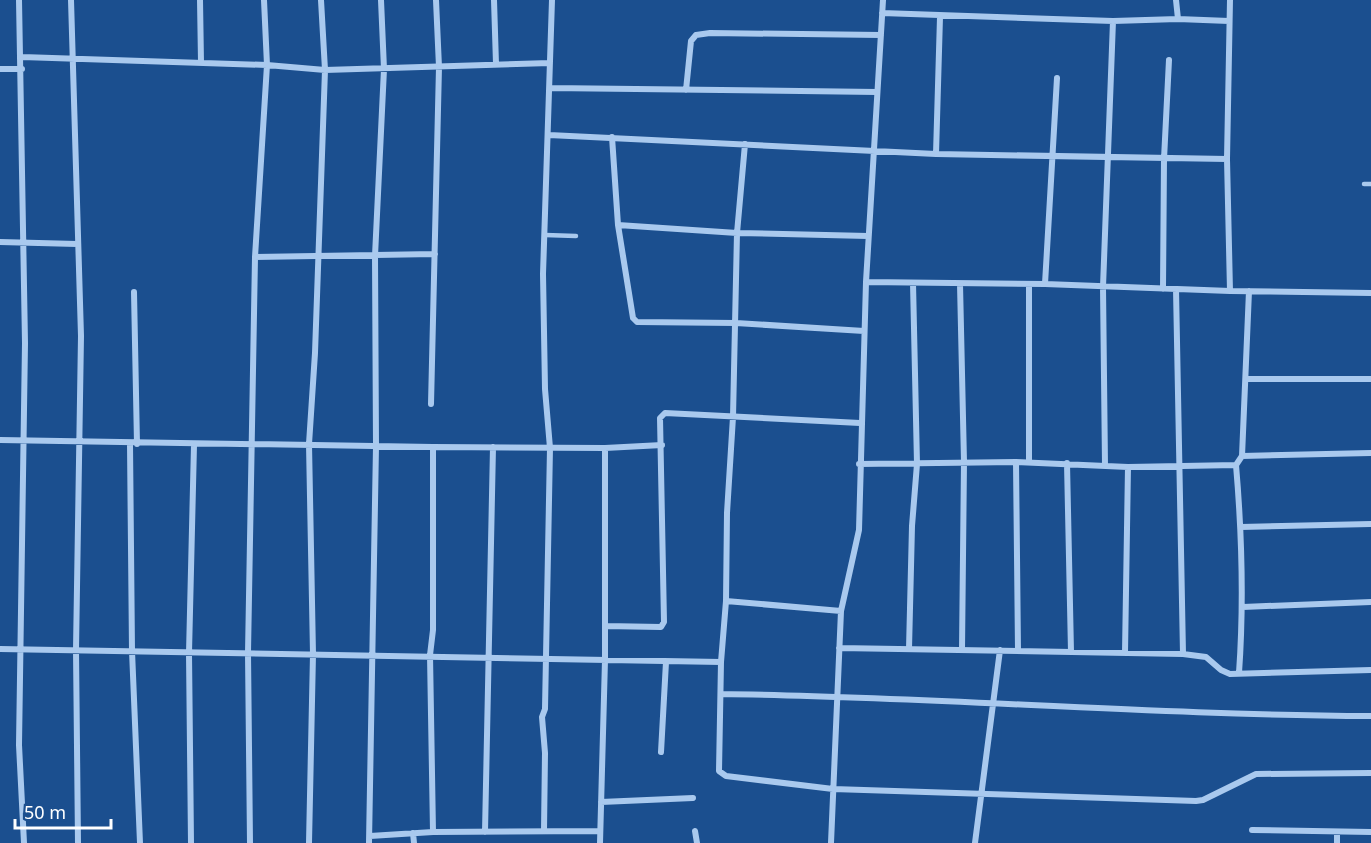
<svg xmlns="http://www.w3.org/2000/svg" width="1371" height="843" font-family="'Noto Sans',sans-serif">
<rect width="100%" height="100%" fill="#1b4f8f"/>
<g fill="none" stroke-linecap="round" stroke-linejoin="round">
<path stroke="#a9c9ee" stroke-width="4.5" d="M1364,184H1371
M545,235L576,236"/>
<path stroke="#a9c9ee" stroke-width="6" d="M19,0L25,343L19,745L24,843
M71,0L81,336L76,650L78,843
M200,0L201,62
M494,0L496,64
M1176,0L1178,19
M882,13L1113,21L1178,19L1229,21
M22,57L267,65L325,70L550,63
M0,69H22
M550,88L877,92
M686,90L691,41L696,35L710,33L881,35
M549,135L936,154L1227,159
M612,137L618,225L737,233L868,236
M745,144L737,233L733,417L727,513L726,601L721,662L719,771L726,776L833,789L1196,801L1203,800L1256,774L1371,773
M936,154L940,17
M618,225L633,318L637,322L736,323L864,331
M0,242L77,244
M255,257L435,254
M866,282L1045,284L1230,291L1371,293
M960,284L964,462L962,650
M1029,284V462
M1045,284L1057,78
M1163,289L1164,159L1169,60
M1176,289L1183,654
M1230,291L1227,159L1230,0
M134,292L137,444
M1246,379H1371
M431,404L439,67L436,0
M0,440L433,447L605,448L662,445
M130,444L132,651L140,843
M433,447V630L430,655L433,832
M1242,456L1371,453
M1016,462L1018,650
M1067,463L1071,652
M859,464L1016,462L1128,467L1236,465
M1105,466L1103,287L1113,21
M1241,527L1371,524
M726,601L841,611
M1243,607L1371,602
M605,626L661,627L664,622L660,418L665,413L860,423
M839,648L1183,654L1206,657L1221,670L1230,674L1371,670
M0,649L721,662
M909,649L912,526L917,464L913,283
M1125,653L1128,467
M1239,673C1244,603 1242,535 1236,465L1242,456L1249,291
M721,694C938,697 1154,715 1371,716
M661,752L666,662
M601,802L693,798
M1252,830L1371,832
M544,831L545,753L542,717L545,709L550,448L545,389L543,274L552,0
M695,831L697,843
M485,832L493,447
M413,833L414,843
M370,836L433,832L600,831
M191,843L189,653L194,445
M250,843L248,653L255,257L267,65L264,0
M309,843L313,654L309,444L315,353L325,70L321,0
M369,843L376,446L375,256L384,69L381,0
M600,843L605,660V448
M831,843L841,611L859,530L866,282L883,0
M975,843L1000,650
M1337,843V832"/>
</g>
<path d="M15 819v9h96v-9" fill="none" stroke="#ffffff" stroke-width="3"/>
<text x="24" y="819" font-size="18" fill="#ffffff" stroke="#1b4f8f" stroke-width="4.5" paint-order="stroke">50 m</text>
</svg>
